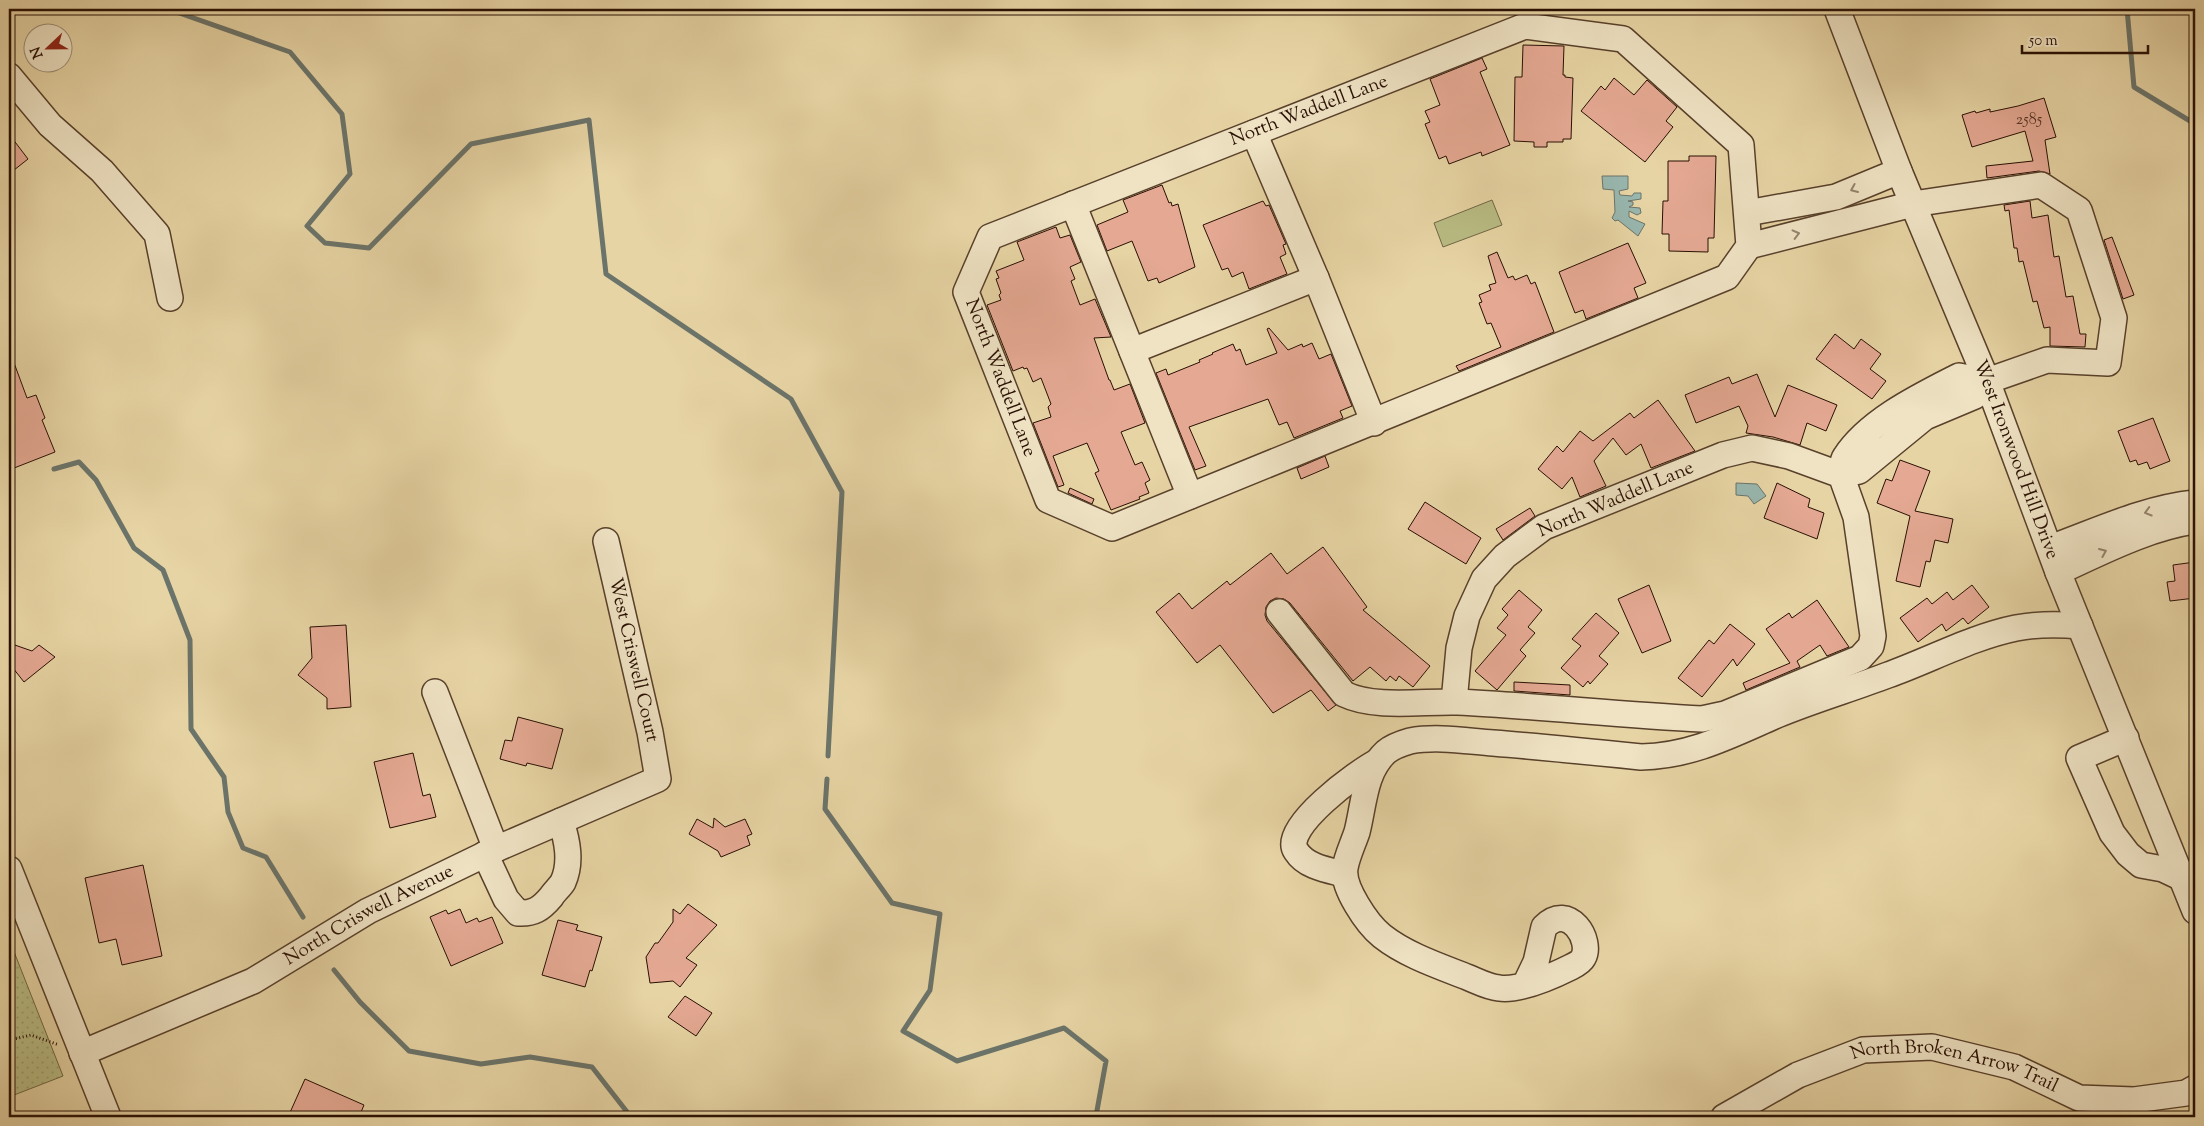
<svg xmlns="http://www.w3.org/2000/svg" width="2204" height="1126" font-family="'Sorts Mill Goudy',serif">
<defs>
<pattern id="green-dots" width="8" height="8" patternUnits="userSpaceOnUse" patternTransform="scale(1.25)"><rect width="8" height="8" fill="#b9bc84"/><path d="M2 2h.1M6 6h.1" fill="none" stroke="#9fa070" stroke-width="1.8" stroke-linecap="round"/></pattern>
</defs>
<rect width="100%" height="100%" fill="#e7d4a4"/>
<filter id="stains"><feTurbulence type="fractalNoise" baseFrequency=".004" numOctaves="4"/><feColorMatrix values="0 0 0 0 .2 0 0 0 0 .09 0 0 0 0 .02 0 0 0 .5 -.17"/></filter>
<radialGradient id="worn" r=".72"><stop offset=".6" stop-color="#630" stop-opacity="0"/><stop offset="1" stop-color="#630" stop-opacity=".3"/></radialGradient>
<path fill="url(#green-dots)" stroke="#706644" d="M9,939L63,1076L9,1097Z"/>
<path fill="#b9bc84" stroke="#706644" d="M1492,200L1502,225L1443,247L1434,223Z"/>
<path fill="#98b7af" stroke="#6b746a" d="M1602,176H1628V189L1619,191L1620,195L1632,196L1634,193H1641V199L1628,201L1633,202V205L1629,207L1640,208L1641,213L1637,215L1629,211V217L1645,224L1638,236L1618,220L1615,221L1612,218L1615,212L1614,190L1603,189Z
M1736,483L1757,484L1766,496L1754,504L1748,496L1736,495Z"/>
<g fill="none" stroke-linecap="round" stroke-linejoin="round">
<path stroke="#6b746a" stroke-width="5" d="M168,9L290,52L342,114L350,174L307,226L325,243L369,248L471,144L589,120L606,274L791,399L842,492L828,756
M2127,9L2134,87L2195,124
M54,469L79,462L96,480L134,548L163,570L190,640L191,729L224,777L228,812L243,848L266,857L303,917
M827,779L825,809L892,903L940,914L930,990L903,1031L957,1061L1064,1028L1106,1061L1096,1116L1100,1117
M334,970L360,1002L409,1051L481,1064L530,1057L592,1067L631,1117
M9,1061H11
M1206,1117H1211"/>
</g>
<path fill="#e5a993" stroke="#280f03" d="M1523,45L1564,46L1563,75H1565V77L1573,78L1571,139H1563V142H1547V147H1534V142L1514,141L1515,77H1522Z
M1482,58L1487,69L1480,72L1510,145L1482,156L1481,152L1449,164L1446,156L1439,159L1425,124L1430,122L1425,111L1440,105L1430,79Z
M1614,78L1634,95L1647,80L1677,107L1666,121L1673,127L1645,162L1581,111L1601,86L1605,90Z
M2044,98L2056,137L2045,140L2050,174L2039,171L1987,178L1986,166L2033,161L2025,131L1972,147L1962,115L1975,111L1976,113L1990,109V112L2018,106Z
M9,134L28,159L9,174Z
M1689,156H1716L1714,238H1708V252L1669,251V234H1662L1663,201H1668V161H1689Z
M1162,185L1169,203L1171,202L1172,206L1178,204L1195,267L1159,283L1157,278L1148,281L1132,241L1107,251L1097,225L1128,212L1123,200Z
M1263,201L1266,206L1269,205L1286,244L1283,245L1286,254L1280,257L1287,274L1249,289L1243,272L1232,277L1228,268L1222,270L1203,225Z
M2030,201L2032,218L2048,215L2054,257L2059,256L2066,297L2073,296L2080,334H2086L2085,347L2050,346V327L2044,328L2037,301L2033,302L2023,261L2019,262L2017,248H2014L2009,210L2005,211L2004,205Z
M1056,227L1060,238L1070,235L1081,262L1070,267L1075,279L1071,281L1080,305L1095,299L1111,337L1094,338L1109,380H1110L1114,390L1130,384L1145,423L1121,432L1135,465L1142,462L1150,480L1145,483L1149,493L1139,497L1140,499L1111,510L1095,473L1099,471L1087,443L1053,456L1064,485L1058,487L1033,423L1051,417L1048,407L1051,404L1041,378L1033,382L1027,368L1024,369L1023,367L1013,371L987,305L1001,300L999,295L1001,293L996,279L999,278L996,271L1024,260L1017,242Z
M2112,237L2134,295L2123,299L2104,240Z
M1628,243L1646,283L1634,288L1638,298L1586,319L1583,310L1575,313L1559,272Z
M1497,252L1508,278L1513,276L1515,280L1527,275L1531,284L1535,282L1554,332L1459,371L1456,366L1501,347L1491,323L1487,324L1479,303L1482,302L1479,295L1491,290L1489,285L1496,283L1488,256Z
M1269,328L1288,350L1302,344L1303,347L1312,343L1319,359L1331,354L1352,406L1340,411L1343,418L1294,438L1287,422L1279,425L1268,399L1189,427L1206,466L1195,470L1156,373L1166,369L1168,375L1200,362L1199,360L1213,354L1212,353L1233,344L1236,351L1240,349L1246,365L1277,353L1267,329Z
M1835,334L1854,349L1861,339L1881,354L1870,369L1886,381L1872,399L1816,359Z
M10,352L27,398L36,395L45,418L42,420L55,452L9,470Z
M1757,374L1775,417L1788,385L1837,405L1826,431L1807,423L1800,445L1773,437L1746,433L1748,426L1739,406L1696,423L1685,395L1729,377L1732,384Z
M1658,400L1695,451L1651,468L1641,444L1626,455L1613,438L1594,461L1606,486L1580,497L1572,477L1562,489L1538,469L1557,446L1563,452L1580,431L1593,441L1630,413L1634,418Z
M2153,418L2170,461L2150,469L2147,462L2138,465L2136,460L2130,462L2118,431Z
M1325,456L1329,467L1301,479L1297,468Z
M1900,460L1930,471L1915,511L1953,519L1948,543L1935,540L1930,562L1926,561L1920,587L1896,581L1910,516L1877,503L1886,479L1892,481Z
M1777,483L1810,499L1808,507L1824,513L1817,539L1764,518Z
M1070,488L1094,499L1092,504L1068,493Z
M1425,502L1481,538L1466,564L1408,529Z
M1530,508L1535,516L1503,540L1496,529Z
M1323,547L1367,607L1363,610L1430,666L1413,687L1399,676L1396,681L1390,676L1386,681L1370,667L1353,681L1290,603L1284,599L1276,598L1270,601L1266,607L1265,615L1267,621L1336,705L1328,711L1311,690L1273,713L1220,645L1197,663L1156,612L1179,593L1192,609L1227,581L1230,585L1271,553L1287,574Z
M2195,562V598L2170,601L2167,582L2175,581L2173,565Z
M1649,585L1671,641L1642,653L1618,599Z
M1972,585L1989,607L1968,624L1963,618L1946,631L1942,624L1918,642L1900,618L1927,598L1932,604L1947,592L1953,600Z
M1519,590L1542,610L1528,627L1535,633L1520,650L1526,656L1497,690L1475,671L1506,635L1497,628L1508,615L1502,609Z
M1817,600L1849,647L1827,656L1820,645L1797,661L1800,667L1746,690L1743,683L1790,663L1766,629L1789,613L1792,618Z
M1596,613L1619,633L1599,656L1608,664L1590,684L1588,681L1583,687L1561,668L1581,646L1572,639Z
M1730,624L1755,644L1737,666L1733,659L1702,697L1678,678L1709,640L1714,644Z
M346,625L351,707L327,709V698L298,675L312,658L310,627Z
M9,643L32,651L39,645L55,657L24,682L9,663Z
M1514,682L1570,685V695L1514,691Z
M518,717L563,729L552,769L527,763L526,766L500,759L505,740L512,741Z
M413,753L423,796L430,794L436,817L390,828L374,762Z
M714,818L725,827L745,819L752,834L747,836L750,845L721,857L718,851L689,834L697,819L713,828Z
M143,865L162,956L122,965L116,939L99,943L85,878Z
M688,904L717,925L686,958L697,965L680,987L673,981L650,983L646,957L655,943H658L673,922V909L680,914Z
M460,909L466,923L477,918L479,922L492,917L503,943L451,966L430,917L446,910L448,914Z
M558,920L578,925L576,930L602,937L592,971L590,970L585,987L542,975Z
M685,996L712,1013L696,1036L668,1017Z
M305,1079L364,1105L359,1117H288Z"/>
<g fill="none" stroke-linecap="round" stroke-linejoin="round">
<g stroke="#58402b" stroke-width="28">
<g id="minor">
<path id="s1" d="M1837,9L1899,171L1987,381L2058,572L2195,911"/>
<path d="M1525,26L1623,39L1741,145L1749,246L1727,277L1112,528L1048,500L966,292L990,237Z"/>
<path d="M9,76L50,125L102,171L157,234L170,298"/>
<path d="M1254,133L1316,278"/>
<path d="M1073,204L1190,496"/>
<path d="M1747,213L1836,197L1899,171"/>
<path d="M1749,246L1913,204L2041,185L2079,210L2114,318L2108,363L2047,360L1987,381"/>
<path d="M1132,351L1316,278L1374,423"/>
<path d="M1959,376L1987,381L1975,396L1925,417L1859,471L1841,475C1842,470 1842,461 1845,457C1869,420 1922,395 1959,376Z"/>
<path d="M2050,548C2097,531 2145,508 2195,503"/>
<path d="M2058,572C2102,552 2147,528 2195,521"/>
<path d="M1279,612L1344,694C1375,709 1423,701 1457,702C1539,706 1620,715 1702,719L1725,714L1860,658L1871,646L1873,636L1856,517L1841,475L1789,456L1752,448L1723,455L1544,527L1505,556L1484,579L1467,616L1459,648L1454,702"/>
<path d="M435,692L496,849"/>
<path d="M2126,738L2079,758L2112,833L2128,854L2141,865L2163,869L2182,878L2191,874"/>
<path d="M485,854L506,899L518,913C533,914 541,909 551,897C554,892 560,887 563,882C572,862 567,840 561,821"/>
<path d="M9,869L108,1117"/>
<path d="M1344,874C1328,870 1306,867 1296,851C1280,828 1359,771 1377,762"/>
<path d="M1525,985L1536,962L1544,927C1569,901 1593,941 1583,958C1581,962 1575,965 1571,967C1553,976 1519,991 1499,988C1488,987 1477,981 1467,977C1439,966 1406,955 1382,936C1367,924 1342,887 1345,868C1347,856 1353,844 1357,832C1364,805 1364,772 1386,752C1392,747 1403,743 1410,741C1437,736 1466,741 1493,743C1543,747 1592,752 1641,757C1692,756 1731,735 1777,715C1813,700 1851,689 1888,675C1930,660 1972,637 2016,628C2037,624 2059,624 2080,626"/>
<path id="s2" d="M82,1053L253,981L368,911L496,849L658,779L650,732L606,541"/>
<path id="s3" d="M1724,1117L1798,1075L1863,1050L1932,1047L2014,1067L2079,1098L2134,1100L2186,1093L2195,1088"/>
</g>
</g>
<path stroke="#280f03" stroke-width="3" stroke-dasharray="1 2.5" stroke-linecap="butt" d="M9,1040L31,1035L59,1045"/>
<use href="#minor" stroke="#efe3c4" stroke-width="25"/>
</g>
<defs><path id="oneway-chevron" d="M-2-3.5L2.5 0L-2 3.5" fill="none" stroke-width="1.6" stroke-linecap="round" stroke-linejoin="round" transform="scale(1.25)"/></defs>
<g stroke="#95846d">
<use href="#oneway-chevron" transform="translate(1854 189) rotate(157)"/>
<use href="#oneway-chevron" transform="translate(1796 234) rotate(-14)"/>
<use href="#oneway-chevron" transform="translate(2148 512) rotate(164)"/>
<use href="#oneway-chevron" transform="translate(2103 552) rotate(-23)"/>
</g>
<g text-anchor="middle" dominant-baseline="central" stroke-width="4" stroke-linejoin="round" paint-order="stroke">
<g font-size="16" fill="#573627">
<text x="2029" y="120">2585</text>
</g>
<g font-size="19" fill="#280f03" stroke="#efe3c4">
<text transform="translate(1309 111) rotate(-21)">North Waddell Lane</text>
<text transform="translate(1000 378) rotate(69)">North Waddell Lane</text>
<text stroke="none"><textPath href="#s1" startOffset="485">West Ironwood Hill Drive</textPath></text>
<text transform="translate(1616 500) rotate(-23)">North Waddell Lane</text>
<text transform="translate(633 660) rotate(77)">West Criswell Court</text>
<text stroke="none"><textPath href="#s2" startOffset="319">North Criswell Avenue</textPath></text>
<text stroke="none"><textPath href="#s3" startOffset="249">North Broken Arrow Trail</textPath></text>
</g>
</g>
<rect width="2204" height="1126" fill="none" stroke="#e7d4a4" stroke-width="30"/>
<rect x="10" y="10" width="2184" height="1106" fill="none" stroke="#280f03" stroke-width="2.5"/>
<rect x="15" y="15" width="2174" height="1096" fill="none" stroke="#280f03"/>
<g transform="translate(48 48) rotate(248)"><circle r="24" fill="#efe3c4" stroke="#9f8e77"/>
<path d="M0-4L9 19L0 12L-9 19Z" fill="#8f2418"/>
<text y="-8" font-size="14" font-weight="bold" text-anchor="middle" fill="#280f03">N</text>
</g>
<path d="M2022 45v8h126v-8" fill="none" stroke="#280f03" stroke-width="2.5"/>
<text x="2029" y="45" font-size="15" fill="#280f03" stroke="#efe3c4" stroke-width="4" paint-order="stroke">50 m</text>
<rect width="100%" height="100%" filter="url(#stains)"/>
<rect width="100%" height="100%" fill="url(#worn)"/>
</svg>
